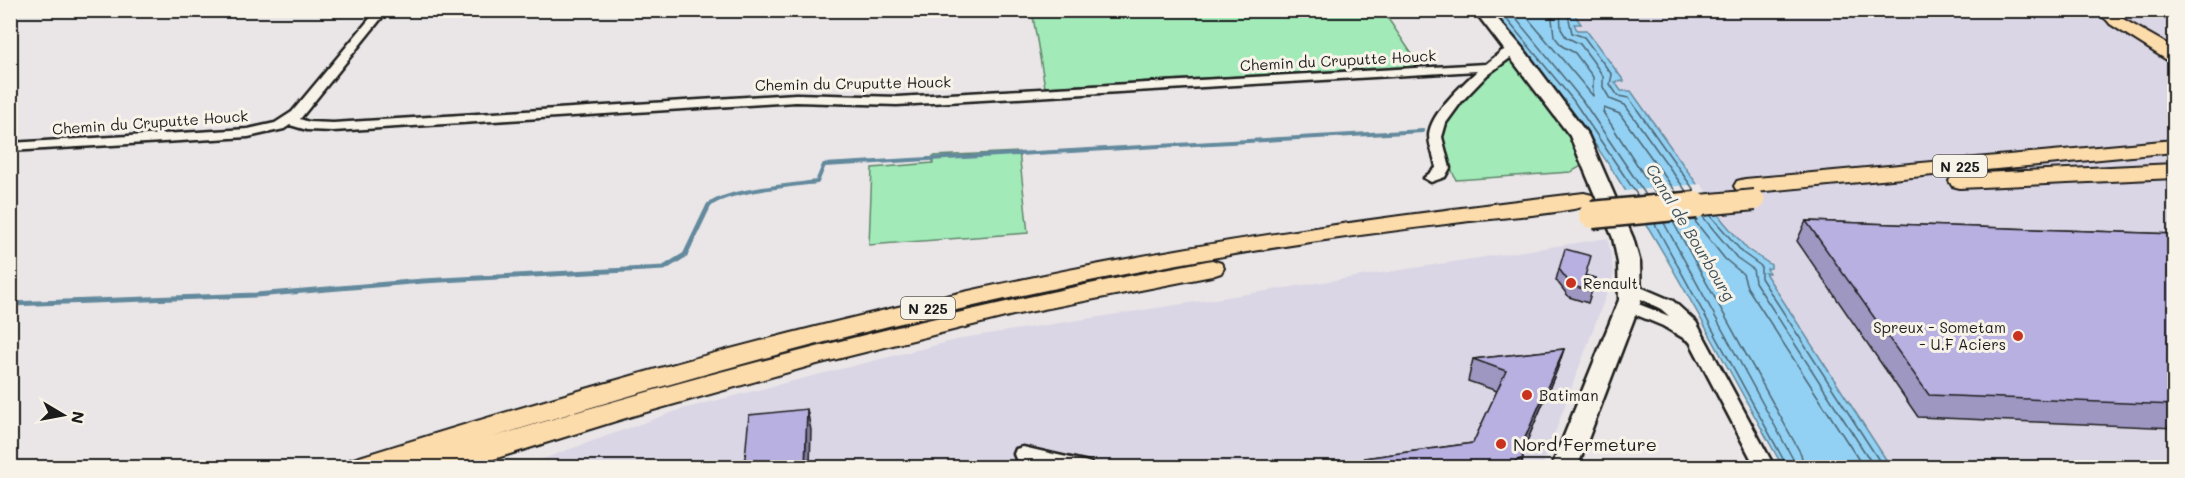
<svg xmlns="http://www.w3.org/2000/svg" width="2185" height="478" font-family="Mali,sans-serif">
<rect width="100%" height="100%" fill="#eae6e7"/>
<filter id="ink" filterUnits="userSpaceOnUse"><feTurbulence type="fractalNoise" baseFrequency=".0167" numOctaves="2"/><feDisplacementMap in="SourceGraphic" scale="12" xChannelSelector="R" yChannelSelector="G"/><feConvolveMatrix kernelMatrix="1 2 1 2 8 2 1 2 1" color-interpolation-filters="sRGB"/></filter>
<g filter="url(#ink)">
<path fill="#dbd6e5" d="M1572,11H2174V467H1891L1765,273L1767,262L1741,243L1716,212L1631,91H1621L1614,81H1623L1586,30H1577L1573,24H1580Z
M1608,238L1614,274L1542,467L517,468L682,409L968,337Z"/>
<path fill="#a2ebb9" stroke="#5f846a" stroke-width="1.5" d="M1032,11H1364L1368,15L1385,14L1420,66L1045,87Z
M1502,58C1526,58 1574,142 1585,164L1571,172L1456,180L1442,148L1440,123Z
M1019,152L1028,233L869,245L872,168L933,163V156Z"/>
<path fill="#92d1f3" stroke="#63899d" stroke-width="1.5" d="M1490,11H1572L1581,24H1574L1577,30H1586L1624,81L1615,82L1621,91H1631L1723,221L1747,249L1771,265V268L1767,269L1769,273H1765L1891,467H1783C1693,308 1616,147 1490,11Z"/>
<path fill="#eae6e7" d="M1701,184L1718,210L1641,218L1624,191Z"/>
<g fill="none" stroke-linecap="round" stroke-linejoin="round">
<path stroke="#4b6472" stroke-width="1.5" d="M1499,10L1573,100L1638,196
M1509,10L1582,100L1646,195
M1521,10L1593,96V77L1575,53L1562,46L1554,36L1551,10
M1560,10L1561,29L1566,37L1580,44L1592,60L1603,76V87L1610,99L1625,105L1686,191
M1567,10L1572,33L1584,37L1612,75L1610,84L1618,96L1629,98L1694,190
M1656,194L1603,112L1604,108L1620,114L1676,192
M1711,216L1743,253L1761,266V278L1884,468
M1703,217L1737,258L1753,269L1755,282L1875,468
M1694,220L1725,259L1743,274L1747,287L1864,468
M1673,222L1801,454L1804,468
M1664,223L1793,459L1795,468
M1655,224L1788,468"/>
<path stroke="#63899d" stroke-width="4" d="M708,207C719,191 795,185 817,182L824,165L1423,131"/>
<path stroke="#63899d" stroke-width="5" d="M10,304L256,295L423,281L664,268L685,255L709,205"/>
<g stroke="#1c1c1c" stroke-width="5">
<path id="minor" d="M377,10H388L300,119L309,122L333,123L796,94L897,97L1486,64L1502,51L1515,46L1519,47L1521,50L1487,75L1462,101L1446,123L1442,137L1450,168L1445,177L1431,182L1424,178L1436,168C1435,157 1429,147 1429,135C1430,114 1462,85 1477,71L897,105L796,102L333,131L307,130L290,125L284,129L248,137L10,151V143L248,129L275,123L292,112Z
M1631,283L1673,301L1696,322L1775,468H1756L1690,342L1663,326L1622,309L1620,305L1622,301L1628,300L1669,316L1661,309L1625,291L1623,288Z
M1023,447L1084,461L1091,463L1093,468H1052L1016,459L1014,454L1016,449Z"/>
</g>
<g stroke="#1c1c1c" stroke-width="4">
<path id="tertiary" d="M2093,10H2109L2123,20L2121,23H2111Z"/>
</g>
<g stroke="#1c1c1c" stroke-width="5">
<path id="secondary" d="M1474,10H1490L1525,51L1588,135L1633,238L1640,263L1641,300L1577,468H1551L1619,300L1618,263L1613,238L1570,136Z"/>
</g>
<g stroke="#1c1c1c" stroke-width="4">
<path id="trunk" d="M2116,15L2174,48V62L2167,60L2110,24L2107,20Z
M2174,140V152L1745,193L1737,191L1734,186L1737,181L1745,179Z
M2174,164V178L1960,188L1952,186L1949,181L1952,176L1960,174Z
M1584,193L1592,195L1595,200L1592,205C1548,216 1499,217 1454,223C1362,234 1270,247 1178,264C936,308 699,372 464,446C710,370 959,307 1212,260L1221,263L1224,268L1221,273L1212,276L1013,315L817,364L632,416L465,468H413L417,461L397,468H346L350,460C573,390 797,326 1025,279C1210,240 1397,215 1584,193Z"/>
</g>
<use href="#minor" fill="#f7f3e8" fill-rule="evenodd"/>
<use href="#tertiary" fill="#f7f3e8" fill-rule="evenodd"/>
<use href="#secondary" fill="#f7f3e8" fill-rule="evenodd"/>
<use href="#trunk" fill="#fddcac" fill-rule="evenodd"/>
<g stroke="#1c1c1c" stroke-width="24" stroke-linecap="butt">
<path id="trunk-bridge-far1" d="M1679,207L1755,200"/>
</g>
<g stroke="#1c1c1c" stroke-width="31" stroke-linecap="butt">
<path id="trunk-bridge" d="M1592,215L1696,205"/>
</g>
<use href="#trunk-bridge-far1" stroke="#fddcac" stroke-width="20"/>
<use href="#trunk-bridge" stroke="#fddcac" stroke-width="26"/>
</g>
<path fill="#9e97c2" stroke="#1c1c1c" stroke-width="1.5" d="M1806,221L2175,234V428L1918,417L1797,241Z
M1559,269L1596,278L1588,303L1569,297L1556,280Z
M1564,349L1557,370L1522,453L1523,458L1521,468H1362L1364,458L1473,443L1497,391L1468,381L1473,359Z"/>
<path fill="#817b9e" stroke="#1c1c1c" stroke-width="1.5" d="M1564,349L1557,370L1519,460L1523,458L1521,468H1513L1515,461Z
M807,409L811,430L810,468H805Z"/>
<path fill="#b8b0e1" stroke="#1c1c1c" stroke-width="1.5" d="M1806,221L2175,234V405L1929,395Z
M1565,249L1591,256L1585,276L1596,278L1592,291L1572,286L1559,269Z
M1564,349L1520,449L1523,458L1515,461V468H1369L1364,458L1473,443L1506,371L1473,359Z
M807,409L805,468H744L749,415Z"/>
</g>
<g fill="#c8321e" stroke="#f7f3e8" stroke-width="2">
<circle cx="1571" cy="283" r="6"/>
<circle cx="2018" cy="336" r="6"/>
<circle cx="1527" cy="395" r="6"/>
<circle cx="1501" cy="444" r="6"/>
</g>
<g text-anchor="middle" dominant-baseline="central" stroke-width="6" stroke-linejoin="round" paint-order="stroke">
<g fill="#f7f3e8" stroke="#5e5c59" stroke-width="1.5">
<rect x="1933" y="155" width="54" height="22" rx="4.5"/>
<rect x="901" y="297" width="54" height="22" rx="4.5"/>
</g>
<g font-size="14" font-weight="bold" fill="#1c1c1c">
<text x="1960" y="166">N 225</text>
<text x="928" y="308">N 225</text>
</g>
<g font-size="15" fill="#1c1c1c" stroke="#f7f3e8">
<text transform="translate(1338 60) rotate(-3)">Chemin du Cruputte Houck</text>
<text transform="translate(853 83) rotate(-1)">Chemin du Cruputte Houck</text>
<text transform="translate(150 122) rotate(-4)">Chemin du Cruputte Houck</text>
</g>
<g font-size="15" fill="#1c1c1c" stroke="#f7f3e8" text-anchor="start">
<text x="1583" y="283">Renault</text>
<text x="2006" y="327" text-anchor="end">Spreux - Sometam<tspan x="2006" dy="17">- U.F Aciers</tspan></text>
<text x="1539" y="395">Batiman</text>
</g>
<g font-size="16" font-style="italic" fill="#3f525c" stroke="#f7f3e8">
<text transform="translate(1691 232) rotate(59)">Canal de Bourbourg</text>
</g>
<g font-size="18" fill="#1c1c1c" stroke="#f7f3e8" text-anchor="start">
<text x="1513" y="444">Nord Fermeture</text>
</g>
</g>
<rect width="2185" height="478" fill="none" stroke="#f7f3e8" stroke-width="36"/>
<rect x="18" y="18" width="2149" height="442" fill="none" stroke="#1c1c1c" stroke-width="2" filter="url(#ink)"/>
<g transform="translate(63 415) rotate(100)" stroke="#f7f3e8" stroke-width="4.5" paint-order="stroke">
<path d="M0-4.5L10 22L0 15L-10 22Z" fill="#1c1c1c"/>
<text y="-9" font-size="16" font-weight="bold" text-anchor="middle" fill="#1c1c1c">N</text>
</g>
</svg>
